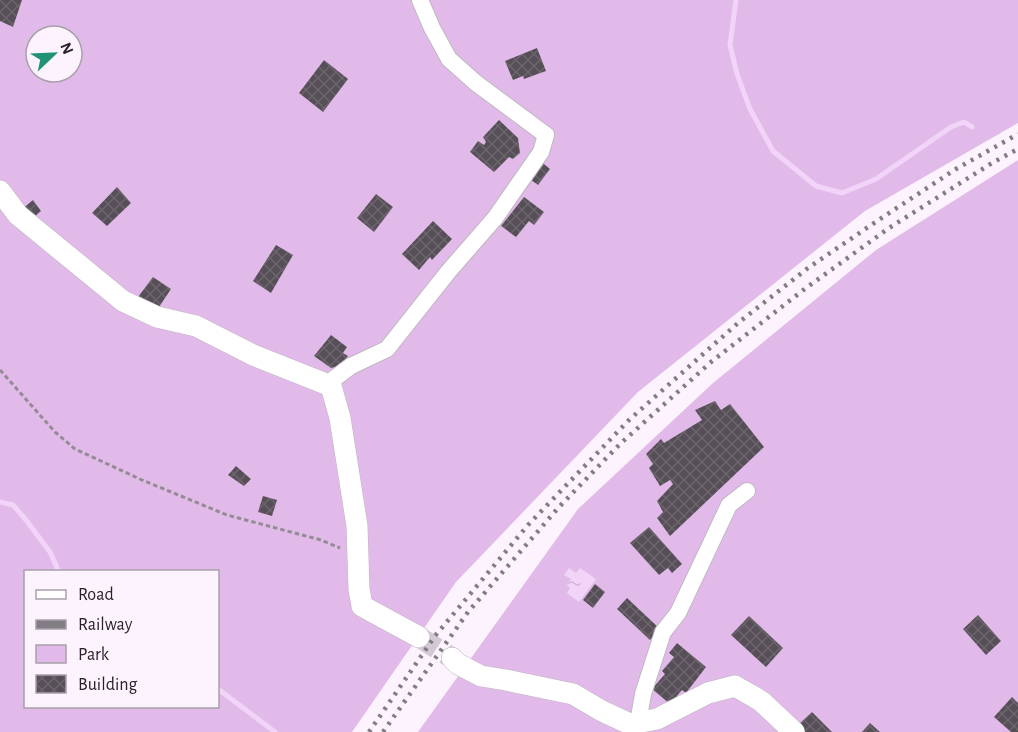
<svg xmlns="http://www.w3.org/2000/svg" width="1018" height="732" font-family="'Alegreya Sans',sans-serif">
<defs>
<pattern id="water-ripples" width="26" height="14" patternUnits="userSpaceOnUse" patternTransform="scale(1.5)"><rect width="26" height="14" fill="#f1d4f7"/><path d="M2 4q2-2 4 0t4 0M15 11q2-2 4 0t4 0" fill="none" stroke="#cfb6d4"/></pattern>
<pattern id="building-cross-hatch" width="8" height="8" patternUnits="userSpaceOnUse" patternTransform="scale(1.5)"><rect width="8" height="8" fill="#574f58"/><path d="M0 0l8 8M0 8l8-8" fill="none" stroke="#6c656c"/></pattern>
</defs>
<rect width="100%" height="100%" fill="#fdf3ff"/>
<path fill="#e2baea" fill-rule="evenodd" d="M0,0H1018V123L865,211L638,392L456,582L352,732H0ZM36,36H72V72H36ZM26,572H218V706H26Z
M1018,160V732H418L578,509L713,383L876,250Z"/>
<path fill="url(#water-ripples)" d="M569,568L576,573L580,568L596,579L579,602L567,593L570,588L567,585L571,579L564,575Z"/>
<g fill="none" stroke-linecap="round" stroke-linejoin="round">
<path stroke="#f1d4f7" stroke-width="5" d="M736,0L730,45L737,74L750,109L773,151L816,186L842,193L876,179L951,127L964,122L972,127
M0,502L13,505L26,520L50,552L59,572
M218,689L275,732"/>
</g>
<path fill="url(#building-cross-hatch)" d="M0,0H22L13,27L0,21Z
M537,48L546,71L524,79L523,76L513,80L505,61Z
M324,60L348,79L323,112L299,93Z
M499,120L518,138L520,153L513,159L509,157L494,172L470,152L478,141L484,145L486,142L483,137Z
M539,160L550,169L538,185L527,177Z
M117,187L131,203L107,226L92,213Z
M376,194L393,207L374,232L357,218Z
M524,197L544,212L534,225L529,221L516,237L501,226Z
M33,200L41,211L32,219L21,210Z
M433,221L452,239L432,260L430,257L419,270L402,254Z
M276,245L293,255L271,293L253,281Z
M153,277L171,289L159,307L138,297Z
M331,335L347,347L343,353L348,356L340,366L331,368L314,356Z
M715,401L721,410L730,404L764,447L670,536L657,518L663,512L657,501L673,484L670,480L660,486L649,468L653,464L646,454L661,439L664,443L702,420L695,410Z
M236,466L251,479L244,486L228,475Z
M263,496L277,500L272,516L258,512Z
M649,527L682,564L672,573L668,568L659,575L630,543Z
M595,584L605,592L593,608L583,600Z
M627,598L660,629L650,640L617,609Z
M978,615L1001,641L986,655L963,629Z
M749,616L783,648L766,667L731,635Z
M677,643L706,667L686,693L682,690L670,704L652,689L665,674L662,671L674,657L669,653Z
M1012,697L1018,703V732H1011L994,717Z
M812,712L832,732H805L798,725Z
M870,723L880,732H862Z"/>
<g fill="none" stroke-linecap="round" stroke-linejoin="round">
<path stroke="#d2c9d4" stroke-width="21" stroke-dasharray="21 10" stroke-linecap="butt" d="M419,637L452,658"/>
<g stroke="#c0b6c2" stroke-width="18">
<path id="minor" d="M327,384L351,366L387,349L448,272L495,218L541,152L546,135L476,83L449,59L432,28L420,0
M638,723L643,694L663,632L678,613L729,505L747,491"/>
</g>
<g stroke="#c0b6c2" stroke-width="22">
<path id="tertiary" d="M0,191L18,215L123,301L157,317L196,326L253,355L331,386L340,418L357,526L359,589L362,606L419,637
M452,658L458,664L481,676L506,680L573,694L602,711L630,724L657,719L708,693L735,686L761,701L794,732"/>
</g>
<path stroke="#938c94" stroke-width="3" stroke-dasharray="4.5 3" stroke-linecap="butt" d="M0,370L55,432L75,449L142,480L227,515L321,540L340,548"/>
<use href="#minor" stroke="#fff" stroke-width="16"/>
<use href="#tertiary" stroke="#fff" stroke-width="21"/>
<path stroke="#827c83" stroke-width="4.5" stroke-dasharray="3 6" stroke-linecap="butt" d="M369,732L435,636L528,525L629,420L738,323L808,268L883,217L956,169L1018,134
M383,732L468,612L559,507L620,444L711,362L806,288L889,228L992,163L1018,149"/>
</g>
<rect x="24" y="570" width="195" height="138" fill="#fdf3ff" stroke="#a7a0a9" stroke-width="1.5"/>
<rect x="36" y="590" width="30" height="9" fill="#ffffff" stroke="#a7a0a9" stroke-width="1.5"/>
<text x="78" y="600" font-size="18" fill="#272327">Road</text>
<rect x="36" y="620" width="30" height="9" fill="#827c83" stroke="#a7a0a9" stroke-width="1.5"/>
<text x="78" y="630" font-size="18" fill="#272327">Railway</text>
<rect x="36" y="645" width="30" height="18" fill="#e2baea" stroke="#a7a0a9" stroke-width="1.5"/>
<text x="78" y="660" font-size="18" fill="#272327">Park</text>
<rect x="36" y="675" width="30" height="18" fill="url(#building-cross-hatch)" stroke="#a7a0a9" stroke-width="1.5"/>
<text x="78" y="690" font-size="18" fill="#272327">Building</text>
<g transform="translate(54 54) rotate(67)"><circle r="28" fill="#fdf3ff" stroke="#a7a0a9" stroke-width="1.5"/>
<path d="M0-4.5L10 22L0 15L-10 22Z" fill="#209275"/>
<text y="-9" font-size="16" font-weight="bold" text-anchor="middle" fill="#272327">N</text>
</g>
</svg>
